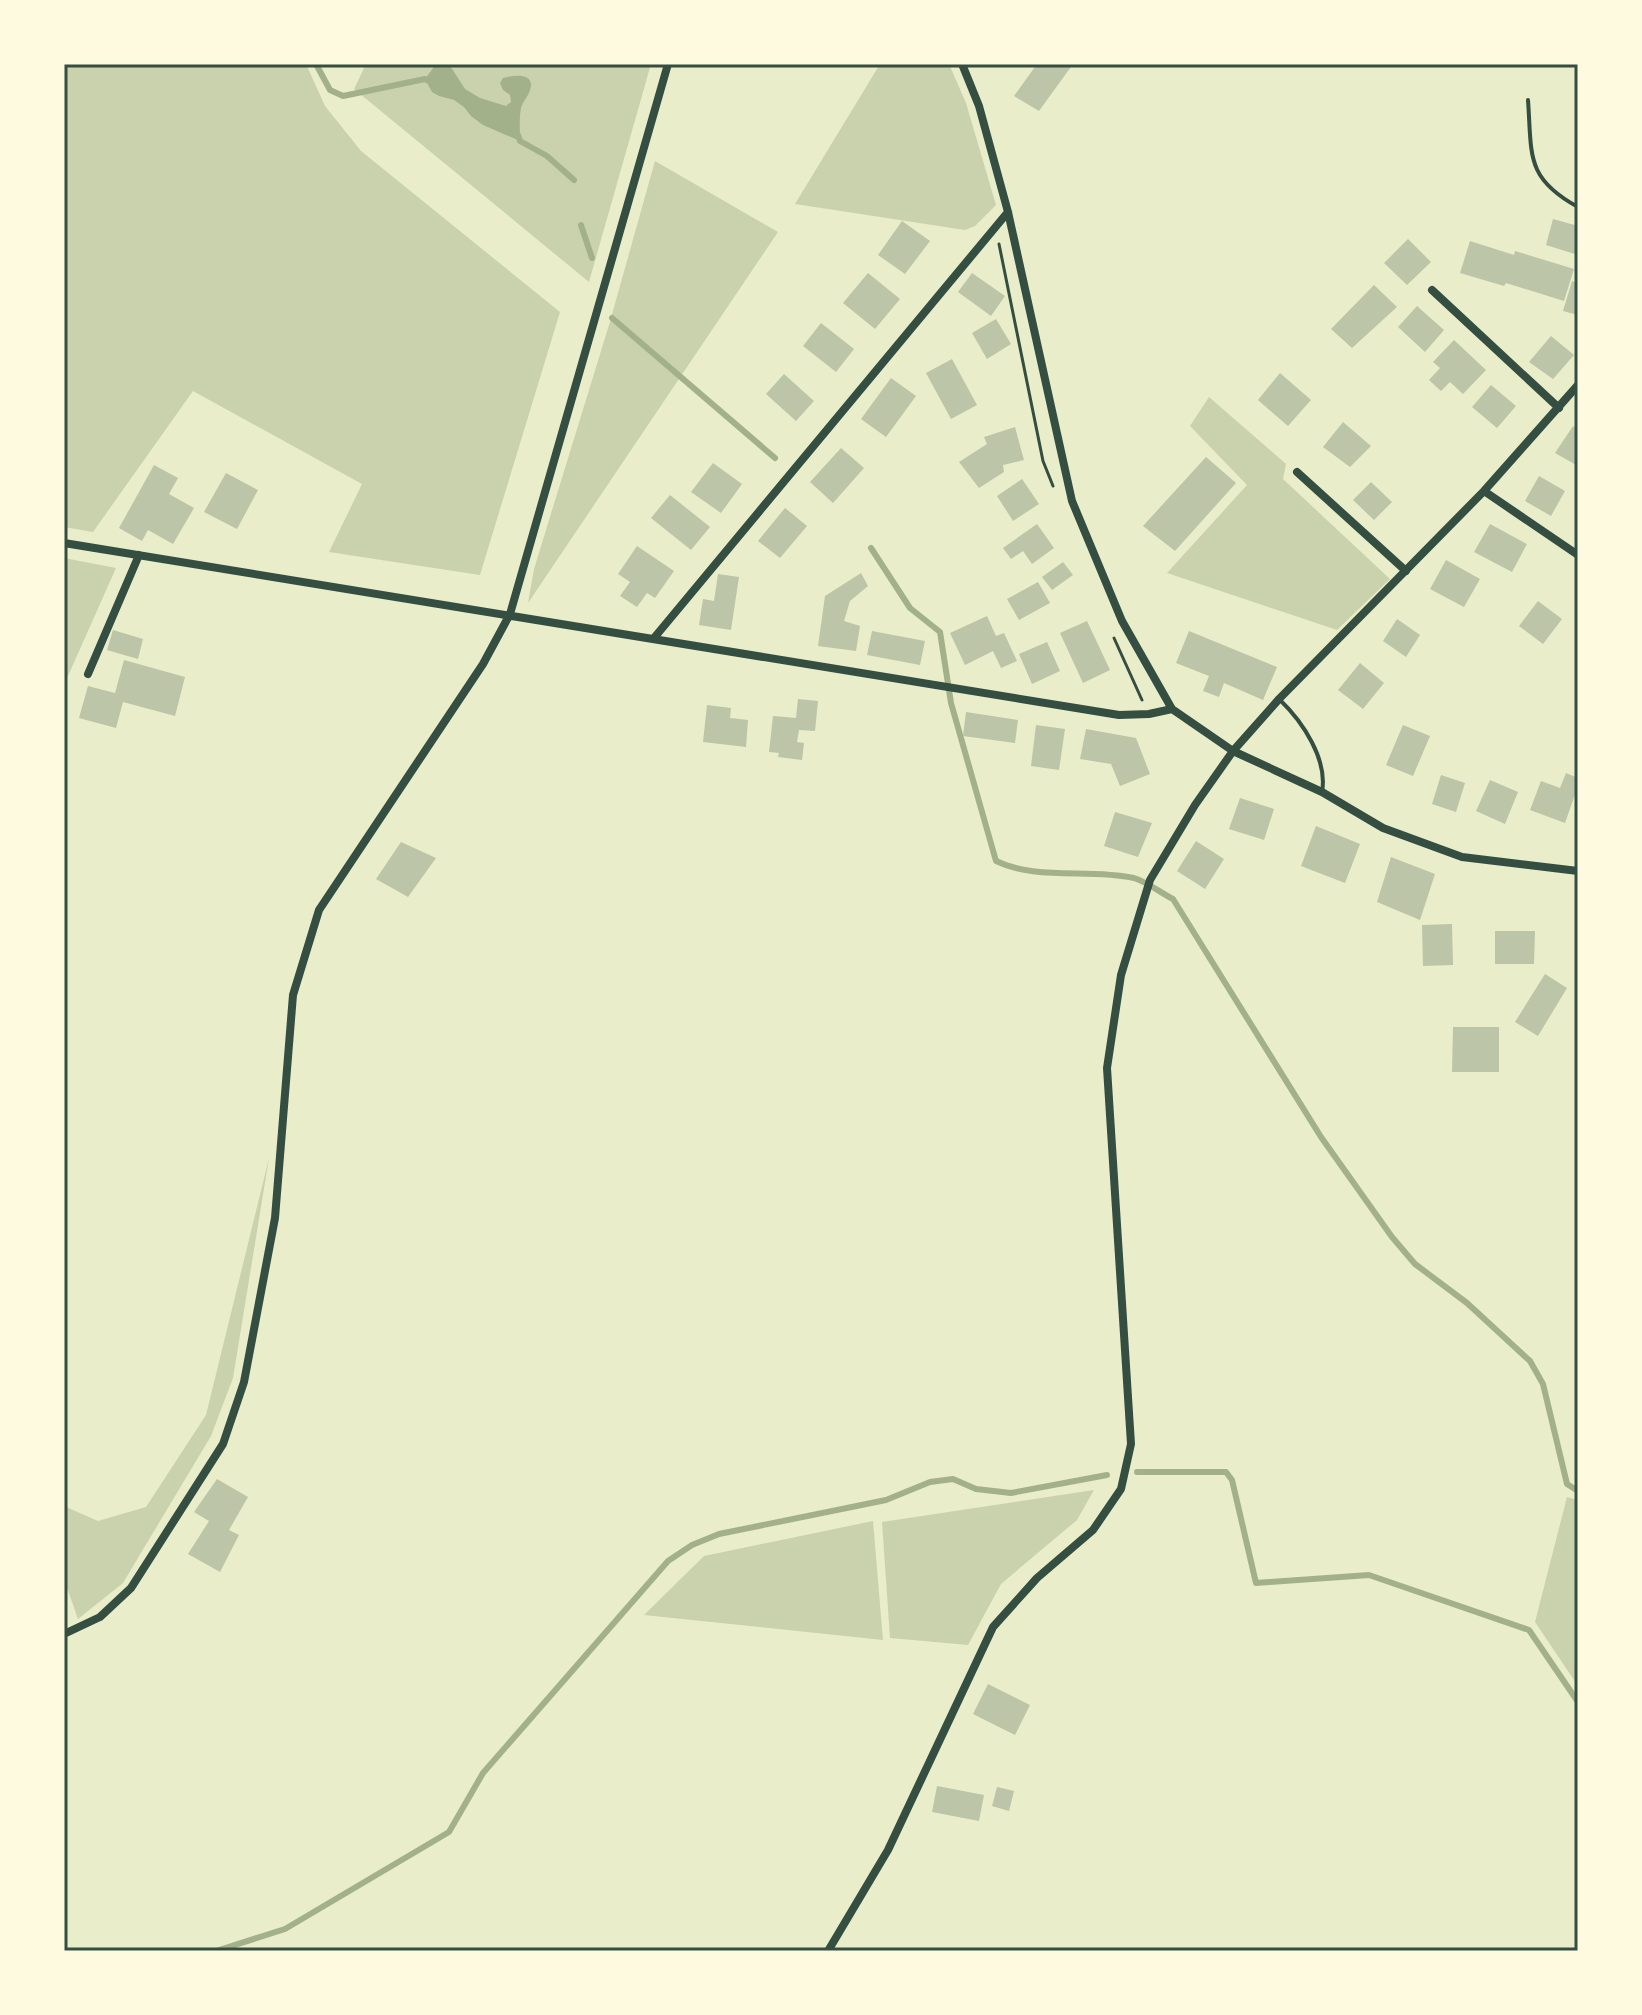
<svg xmlns="http://www.w3.org/2000/svg" width="1642" height="2015" font-family="Roboto,sans-serif">
<rect width="100%" height="100%" fill="#e9edc9"/>
<path fill="#cad2ad" d="M64,64H306L325,106L361,151L560,312L480,575L329,552L362,484L193,391L93,532L64,527Z
M366,64H651L589,282L354,89Z
M880,64H949L966,103L996,205L975,226L965,230L795,204Z
M655,161L778,232L528,603L534,569L609,325Z
M1209,397L1286,464L1283,479L1390,579L1337,630L1167,573L1247,485L1190,426Z
M64,558L116,568L64,685Z
M269,1158L233,1378L211,1436L123,1583L78,1619L64,1579V1506L98,1521L146,1507L206,1415Z
M1094,1490L1077,1520L1001,1584L968,1645L890,1638L882,1522Z
M1567,1497L1578,1500V1686L1535,1622Z
M873,1521L883,1640L644,1615L704,1556Z"/>
<path fill="#a3b18a" d="M436,64H449L465,89L480,98L506,106L511,102L510,95L503,90L500,83L503,78C513,75 536,72 530,90C528,97 523,101 521,108C519,118 520,130 520,141L483,125L471,116L464,107L454,100L439,96L432,92L425,79Z"/>
<g fill="none" stroke-linecap="round" stroke-linejoin="round">
<path stroke="#a3b18a" stroke-width="6" d="M316,64L330,90L343,96L425,79L429,81
M518,135L520,141L547,156L574,180
M581,225L592,258
M612,318L775,458
M871,548L910,608L940,632L951,703L996,861C1037,881 1090,868 1134,878C1147,882 1161,893 1173,899L1321,1137L1392,1237L1415,1264L1467,1303L1530,1361L1543,1384L1567,1484L1578,1491
M1137,1472H1226L1232,1480L1256,1583L1369,1575L1529,1630L1578,1702
M216,1951L285,1929L449,1832L483,1773L668,1561L692,1545L719,1534L886,1500L930,1482L953,1479L976,1489L1011,1493L1107,1475"/>
</g>
<path fill="#bcc5a7" d="M1037,64H1073L1039,111L1014,96Z
M1553,219L1578,226V255L1546,245Z
M902,221L930,241L905,274L878,255Z
M1408,239L1431,262L1407,285L1384,263Z
M1470,241L1514,255L1515,251L1574,269L1564,301L1506,283L1504,286L1460,273Z
M868,273L900,299L875,329L843,303Z
M972,273L1005,296L991,316L958,292Z
M1572,281L1578,283V315L1563,311Z
M1374,285L1397,307L1352,348L1331,329Z
M1417,306L1444,330L1425,352L1398,327Z
M996,319L1011,344L987,359L972,333Z
M821,323L854,349L836,372L803,346Z
M1551,336L1574,355L1553,379L1529,362Z
M1454,340L1486,370L1463,394L1450,382L1441,391L1429,380L1440,368L1433,362Z
M952,359L977,405L951,419L926,373Z
M1280,373L1311,400L1288,426L1258,400Z
M784,374L814,401L796,421L766,394Z
M891,378L916,396L886,437L861,419Z
M1491,385L1516,406L1497,428L1472,407Z
M1343,422L1371,446L1350,467L1323,447Z
M1573,426L1578,430V466L1555,453Z
M1015,427L1024,460L1003,465L1004,472L979,488L959,462L987,444L984,437Z
M841,448L864,468L833,503L810,482Z
M1206,457L1236,483L1175,551L1143,526Z
M713,463L742,484L721,513L691,492Z
M154,465L178,478L169,494L194,508L173,544L148,530L142,541L119,528Z
M226,473L258,490L237,529L204,512Z
M1539,476L1565,491L1551,516L1525,501Z
M1022,479L1039,504L1013,521L997,496Z
M1371,482L1392,502L1374,520L1353,500Z
M670,495L710,527L691,550L651,518Z
M785,508L807,526L780,558L758,541Z
M1037,524L1054,548L1032,564L1023,551L1011,559L1003,548Z
M1490,524L1527,544L1512,572L1474,552Z
M637,546L674,571L655,598L647,593L637,607L620,596L630,582L618,574Z
M1446,560L1480,579L1464,607L1430,589Z
M1063,562L1073,575L1052,590L1042,577Z
M861,573L868,586L850,601L844,621L860,626L856,651L818,646L825,596Z
M718,574L739,577L731,630L699,625L703,599L714,601Z
M1038,582L1050,603L1019,620L1007,599Z
M1538,601L1562,619L1543,644L1519,626Z
M987,616L996,636L1004,633L1017,661L1001,668L993,651L965,665L950,633Z
M1397,619L1420,635L1406,657L1383,641Z
M1087,621L1110,670L1083,683L1060,633Z
M113,630L143,639L138,659L107,650Z
M872,631L925,641L920,665L867,655Z
M1189,631L1277,667L1263,700L1224,683L1219,697L1203,691L1209,676L1176,663Z
M1047,642L1060,671L1032,684L1019,654Z
M124,660L185,677L175,716L123,702L116,728L79,718L88,686L115,693Z
M1360,663L1384,683L1363,709L1338,690Z
M798,699L818,701L815,731L799,730L797,742L804,743L802,760L778,757L779,753L769,752L773,716L796,718Z
M707,705L731,708L730,718L748,720L746,747L703,742Z
M966,712L1018,720L1015,743L963,736Z
M1036,725L1065,729L1059,770L1031,766Z
M1403,725L1430,736L1413,776L1386,765Z
M1086,729L1136,738L1150,774L1120,786L1111,764L1080,759Z
M1566,773L1578,778V786L1565,823L1530,810L1541,781L1560,788Z
M1441,775L1465,783L1456,812L1432,804Z
M1490,780L1518,792L1505,824L1476,811Z
M1240,798L1274,809L1264,840L1229,829Z
M1115,812L1152,823L1138,857L1104,846Z
M1316,826L1360,844L1345,883L1301,866Z
M1196,841L1224,859L1205,889L1177,871Z
M401,842L436,858L408,897L376,879Z
M1391,857L1435,874L1420,920L1377,902Z
M1452,924L1453,965L1423,966L1422,925Z
M1495,931H1535L1534,964H1495Z
M1545,974L1567,988L1538,1036L1515,1022Z
M1453,1027H1499V1072H1452Z
M217,1479L248,1497L229,1530L239,1535L220,1572L188,1554L209,1521L194,1512Z
M988,1684L1030,1705L1015,1735L973,1714Z
M937,1786L984,1795L979,1821L932,1812Z
M997,1787L1014,1791L1009,1811L992,1806Z"/>
<g fill="none" stroke-linecap="round" stroke-linejoin="round">
<path stroke="#344e41" stroke-width="3" d="M999,244L1043,461L1053,486
M1114,638L1142,700"/>
<path stroke="#344e41" stroke-width="4" d="M1528,100C1532,155 1525,178 1578,207
M1280,700C1303,722 1328,760 1322,792"/>
<path stroke="#344e41" stroke-width="8" d="M962,64L979,106L1008,212L1072,501L1122,621L1172,709L1233,751L1322,792L1383,828L1462,857L1578,871
M1432,290L1559,408
M1297,472L1406,571
M1484,491L1578,555
M64,543L1119,715L1149,714L1172,709
M654,638L1008,212
M88,674L139,555
M64,1634L100,1617L131,1588L223,1444L244,1382L275,1218L293,995L319,910L483,664L510,614L668,64
M828,1951L888,1850L993,1627L1037,1578L1093,1530L1121,1489L1131,1444L1107,1068L1121,975L1150,880L1195,805L1233,751L1279,699L1484,491L1578,385"/>
</g>
<rect width="1642" height="2015" fill="none" stroke="#fefae0" stroke-width="132"/>
<rect x="66" y="66" width="1510" height="1883" fill="none" stroke="#344e41" stroke-width="3"/>
</svg>
